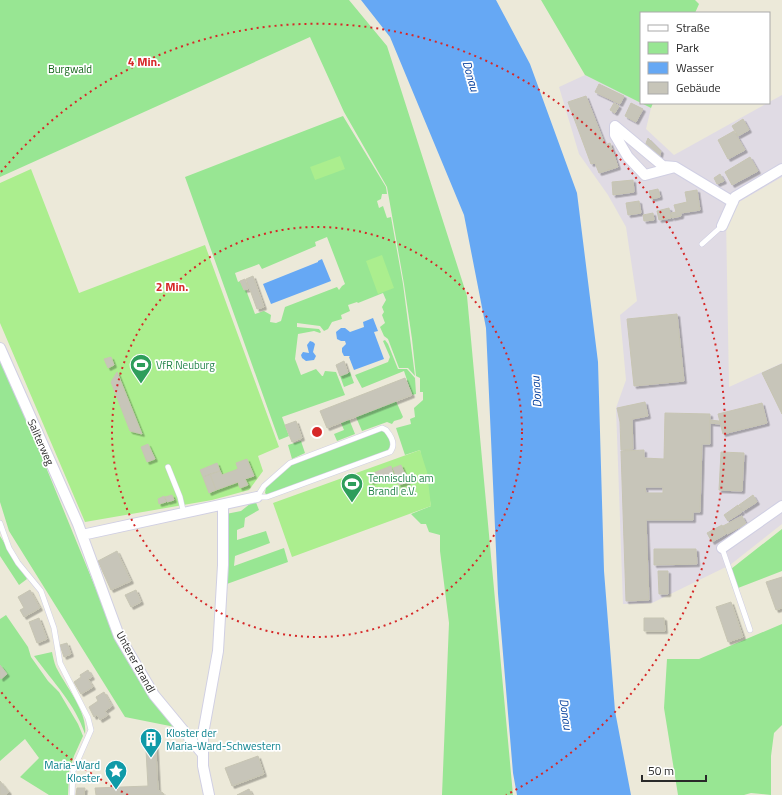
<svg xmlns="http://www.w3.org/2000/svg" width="782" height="795" font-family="'Titillium Web',sans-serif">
<defs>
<filter id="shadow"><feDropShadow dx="2.5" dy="2.5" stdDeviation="0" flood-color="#0004"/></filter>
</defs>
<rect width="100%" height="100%" fill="#ece9d9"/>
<path fill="#e0dbe4" d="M585,75L651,108L646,129L674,155L782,95V177L732,206L726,219L729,387L782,363V524L730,565L652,603L623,604L616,408L626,380L620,315L637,301L626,227L608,195L579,154L559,87Z"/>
<path fill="#98e693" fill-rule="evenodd" d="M0,0H349L387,46L467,296L513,795H442L449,623L440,551V535L429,532L426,524H421L411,514L431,506L420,450L405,455L396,428L411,424L410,419L415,417L414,408L423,400V392H420V378L416,376L412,339L404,284L387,187L344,112L310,37L0,177Z
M541,0H695L699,4L695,13H641V103H653L651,108L585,75Z
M343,116L386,187L387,194H382L381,199L377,201L379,208L383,206L387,218L391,217L403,284L415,376L408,368H399L388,339L384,336L380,327L385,323L382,315L384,312L382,307L386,300L383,293L358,303L357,302L348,305L350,311L341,315L342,319L332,322L328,329L324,331L320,326L297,323V327L319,329L321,332L320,333L314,331L298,334L295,359L301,375L316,369L322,376H323L325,371L336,372L345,395L282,417L289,436L279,440L185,177ZM327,237L345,284L342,286L339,290L337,287L285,307L281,321L276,323L270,322L271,315L264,311L255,314L246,290H244L240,281L238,282L235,273L259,264L262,269L316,246L315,242Z
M385,340L388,344L398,369H407L415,378L416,394L412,395L404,371L362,388L355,375L388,362L390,357L383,341Z
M0,355L116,638L175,727L125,717L9,531L0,502Z
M350,372L354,383L344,387L340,376Z
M396,401L403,417L401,419L394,421L392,424L387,422L362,431L356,417Z
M349,419L355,434L337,441L334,434L344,430L341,423Z
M382,430L387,433L392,445L389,451L267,495L265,493L266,487L291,465Z
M301,441L305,453L292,459L288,445Z
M255,500L259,510L245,518L244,527L237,530V540L266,531L270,543L235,556L234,566L284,548L288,562L224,585L226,514L241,511Z
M782,529V571L738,588L731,569Z
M0,536L27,579L19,585L0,556Z
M6,615L28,647L31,657L48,681L59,692L78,724L83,736L74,756L69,772L68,795H49L20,777L39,758L25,739L0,761V619Z
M782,624V725L774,733L771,756V795L751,793L744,795H678L664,708L667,659H699Z
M52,652C53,657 54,662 56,667C66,687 88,712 85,734C75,704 53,682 34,656Z"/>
<path fill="#abee8e" d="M340,156L345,169L315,180L310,167Z
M31,169L79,293L205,245L279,447L258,456L263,471L249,490L212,500L85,522L0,323V183Z
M382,255L394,288L378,294L366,261Z
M420,450L427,472L431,506L292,557L273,503Z"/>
<path fill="#66a8f4" d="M361,0H496L530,64L577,193L598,362L604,571L615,711L631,795H517L513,773L498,594L486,328L464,215L390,37Z
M322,259L331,281L271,304L263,284L318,262V261Z
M373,318L378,331L374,332L384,359L354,370L349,357L350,356H344L342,352V348L346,344L345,341H341L337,339L336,332L341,328H345L350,332L364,327L363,322Z
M310,341L313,342L315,344L313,352L316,356L314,360L306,361L302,358L301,355L303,352L309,353L307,345Z"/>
<path fill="#c7c5b9" stroke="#c7c5b3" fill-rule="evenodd" filter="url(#shadow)" d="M599,84L624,96L620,104L595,92Z
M586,96L605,145L610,143L618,167L599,173L595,163L591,164L568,102Z
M614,103L619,106L615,113L610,110Z
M631,103L643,109L636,122L625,116Z
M743,119L749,130L738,136L732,126Z
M734,131L745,150L728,159L718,140Z
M648,138L661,151L659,158L645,146Z
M750,157L758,171L732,185L725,172Z
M720,174L724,181L717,184L714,178Z
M633,180L634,192L613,195L612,182Z
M658,189L660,197L651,199L649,191Z
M697,190L700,210L681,213V216L672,218L671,213L676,212L674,205L687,202L685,192Z
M639,201L641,213L628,215L626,203Z
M669,208L671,218L659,220L657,211Z
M653,213L654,220L644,221L643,215Z
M253,276L264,307L257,309L246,279Z
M245,279L248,289L244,290L240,281Z
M677,314L684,381L634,386L627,319Z
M111,357L114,365L108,368L104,359Z
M344,361L348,373L340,376L336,365Z
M782,364V414L762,373Z
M117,372L142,434L130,431L111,382Z
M405,378L412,395L327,428L320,411Z
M645,402L648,416L632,419L633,449L621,450L620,422L617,408Z
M762,403L767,423L723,434L718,414Z
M665,413L710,414V444H702L700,512H693V520H646L649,600L626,601L621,451L644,450V458L664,459ZM645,487H663V493H646Z
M710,420L719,421L720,424L710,423Z
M296,421L302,438L292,442L285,425Z
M148,444L155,459L147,462L141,447Z
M721,452L744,453L742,491L719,490Z
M247,459L254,476L245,479L248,485L240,488L238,482L216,490L210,474L220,471L222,475L238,469L236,463Z
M217,463L220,471L203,477L200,470Z
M401,465L408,482L399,485L393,468Z
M391,466L393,473L371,482L368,475Z
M210,474L216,490L209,493L203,477Z
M172,495L174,500L167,502L165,497Z
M753,495L757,502L743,511L739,505Z
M164,496L166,502L159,504L158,499Z
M738,505L742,512L728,521L724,515Z
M742,516L746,524L727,534L723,526Z
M722,525L726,534L712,542L707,533Z
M654,549H696L697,564L654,565Z
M117,551L131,581L111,590L98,561Z
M658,571H668V594H659Z
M782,577V608L776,610L766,582Z
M30,590L40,608L24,617L20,610L24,608L18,597Z
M136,590L141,602L131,607L125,595Z
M731,602L743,637L728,642L716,607Z
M39,618L47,639L37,643L29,622Z
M644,618H664L665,631H644Z
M67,643L71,654L64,657L60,645Z
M0,665L7,674L1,679L0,677Z
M88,670L92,677L88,679L93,687L81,694L74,682L81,677L80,675Z
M104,692L112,706L105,711L108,715L100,720L97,715L94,717L89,707L98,701L96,697Z
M145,732H155L158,790L163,793L164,795H96L95,788L148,786Z
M258,756L264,774L232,786L225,768Z
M0,781L9,792L6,795H0Z
M77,788H85L84,795H76Z
M249,789L252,795H237Z"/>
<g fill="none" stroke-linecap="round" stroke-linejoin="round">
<g stroke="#d0cfe3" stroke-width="6">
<path id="service" d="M702,244L722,226
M382,428L386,430C392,437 396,445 390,452L267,497H257L264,486L290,463Z
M168,467L180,497L184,514
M0,523L9,548L18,563L41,591L54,628L60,663L88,718L91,730L73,771L72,795
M722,548L750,630"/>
</g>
<g stroke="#d0cfe3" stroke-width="12">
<path id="minor" d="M675,167L645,175L628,157L615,135V126L663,166L675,167L733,202
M722,226L735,197L782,169
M0,348L78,524L119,636L154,695L202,753
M82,535L257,497
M722,548L782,506
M209,795L203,766V734L218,651L223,565V506"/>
</g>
<use href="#service" stroke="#fff" stroke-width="5"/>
<use href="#minor" stroke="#fff" stroke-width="10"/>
</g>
<g fill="none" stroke="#d62828" stroke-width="2" stroke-dasharray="2 4">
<circle cx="317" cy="432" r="205"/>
<path d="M128 795A409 409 0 0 1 1 692M1 172A409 409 0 1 1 506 795"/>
</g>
<defs>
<g id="stadium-pin" transform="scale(1.15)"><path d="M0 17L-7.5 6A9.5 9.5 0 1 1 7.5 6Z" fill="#2e9e5b" stroke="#fff"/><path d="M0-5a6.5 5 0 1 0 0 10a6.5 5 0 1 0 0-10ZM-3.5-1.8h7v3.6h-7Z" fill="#fff"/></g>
<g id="building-pin" transform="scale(1.15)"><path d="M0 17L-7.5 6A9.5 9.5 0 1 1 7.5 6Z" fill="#0f9aa8" stroke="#fff"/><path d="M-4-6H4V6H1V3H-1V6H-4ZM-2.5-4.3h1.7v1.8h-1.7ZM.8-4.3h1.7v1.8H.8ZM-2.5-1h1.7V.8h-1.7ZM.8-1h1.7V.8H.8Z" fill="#fff"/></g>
<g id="sight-pin" transform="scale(1.15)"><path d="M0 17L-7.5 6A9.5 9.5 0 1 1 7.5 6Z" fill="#0f9aa8" stroke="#fff"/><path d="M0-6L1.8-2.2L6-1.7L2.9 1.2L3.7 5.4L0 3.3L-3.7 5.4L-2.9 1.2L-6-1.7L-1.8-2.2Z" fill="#fff"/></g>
</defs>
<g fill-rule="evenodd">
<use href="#stadium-pin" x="141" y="365"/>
<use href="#stadium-pin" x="352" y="484"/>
<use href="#building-pin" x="151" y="739"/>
<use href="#sight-pin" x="116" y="771"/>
</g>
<g text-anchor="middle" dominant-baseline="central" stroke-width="3.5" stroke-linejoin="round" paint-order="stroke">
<g font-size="11" fill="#16681b" stroke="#fff">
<text x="70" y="69">Burgwald</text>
</g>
<g font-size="11" fill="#27864d" stroke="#fff" text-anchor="start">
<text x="156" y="365">VfR Neuburg</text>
<text x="368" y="478">Tennisclub am<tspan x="368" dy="13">Brandl e.V.</tspan></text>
</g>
<g font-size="11" fill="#292929" stroke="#fff">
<text transform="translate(41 442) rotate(66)">Saliterweg</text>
<text transform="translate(136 662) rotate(61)">Unterer Brandl</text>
</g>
<g font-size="11" fill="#0d838f" stroke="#fff" text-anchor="start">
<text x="166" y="733">Kloster der<tspan x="166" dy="13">Maria-Ward-Schwestern</tspan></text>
<text x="100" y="765" text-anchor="end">Maria-Ward<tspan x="100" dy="13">Kloster</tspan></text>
</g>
<g font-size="12" font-style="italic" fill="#07419e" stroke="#fff">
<text transform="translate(471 76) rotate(74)">Donau</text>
<text transform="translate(536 392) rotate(-94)">Donau</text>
<text transform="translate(566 714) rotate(82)">Donau</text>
</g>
</g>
<circle cx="317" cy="432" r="6" fill="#d62828" stroke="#fff" stroke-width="2"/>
<g font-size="12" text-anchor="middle" font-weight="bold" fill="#d62828" stroke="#fff" stroke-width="3.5" stroke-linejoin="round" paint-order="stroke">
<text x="144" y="66">4 Min.</text>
<text x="172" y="291">2 Min.</text>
</g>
<rect x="640" y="12" width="130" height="92" fill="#ffffff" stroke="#a9a9a9"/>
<rect x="648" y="25" width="20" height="6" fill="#ffffff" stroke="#a9a9a9"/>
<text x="676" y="32" font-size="12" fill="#292929">Straße</text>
<rect x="648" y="42" width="20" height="12" fill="#98e693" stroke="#a9a9a9"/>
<text x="676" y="52" font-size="12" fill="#292929">Park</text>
<rect x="648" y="62" width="20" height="12" fill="#66a8f4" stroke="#a9a9a9"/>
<text x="676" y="72" font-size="12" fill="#292929">Wasser</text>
<rect x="648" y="82" width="20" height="12" fill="#c7c5b9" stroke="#a9a9a9"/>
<text x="676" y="92" font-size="12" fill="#292929">Gebäude</text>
<path d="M642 775v6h64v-6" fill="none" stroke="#292929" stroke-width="2"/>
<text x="648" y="775" font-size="12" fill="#292929" stroke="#ffffff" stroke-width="3" paint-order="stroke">50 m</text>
</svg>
